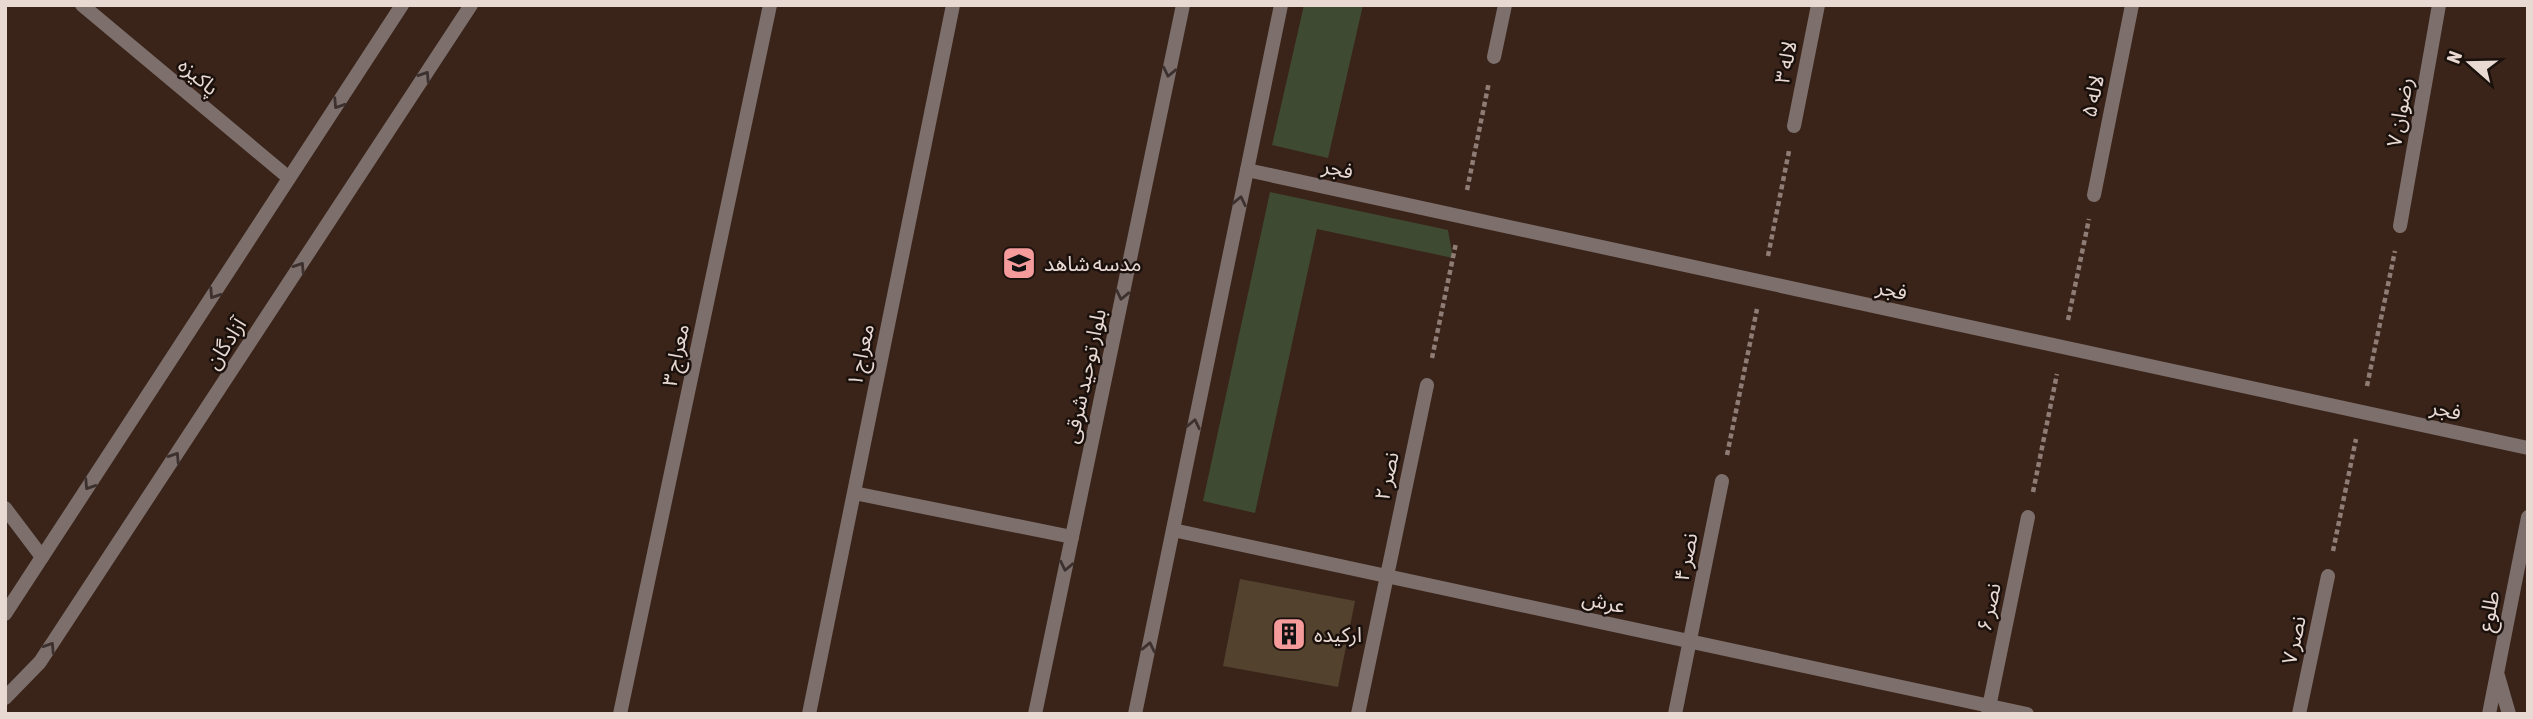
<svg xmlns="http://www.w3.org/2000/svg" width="2533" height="719" font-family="'Asap Condensed','Noto Sans Arabic',sans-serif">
<rect width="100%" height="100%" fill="#3a241a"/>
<path fill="#3f4a32" d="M1304,5H1363L1328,158L1272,145Z
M1270,192L1448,230L1453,258L1317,229L1255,513L1203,501Z"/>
<path fill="#52422e" d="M1240,579L1355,601L1338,687L1223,666Z"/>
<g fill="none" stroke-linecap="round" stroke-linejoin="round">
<path stroke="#8f7c74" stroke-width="4.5" stroke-dasharray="5 3.5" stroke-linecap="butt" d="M1467,190L1489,82
M1768,256L1789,151
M2068,320L2089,219
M1432,358L1456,243
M2367,386L2395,251
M1727,455L1757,309
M2033,492L2057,374
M2333,551L2356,439"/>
<path stroke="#7c6f6c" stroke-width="14" d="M82,5L289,178
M1494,57L1505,5
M1794,126L1818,5
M1247,170L2528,448
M2094,195L2132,5
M2400,226L2439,5
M854,493L1072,537
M5,508L42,557
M1173,530L2027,714
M2498,676L2509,714
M1988,712L2028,517
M620,714L770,5
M809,714L953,5
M1358,714L1427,385
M1675,714L1722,481
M2299,714L2328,576
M2489,714L2528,517"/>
<path stroke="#7c6f6c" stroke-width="14" d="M5,614L402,5
M5,698L40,662L471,5
M1035,714L1183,5
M1135,714L1281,5"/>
</g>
<defs><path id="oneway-chevron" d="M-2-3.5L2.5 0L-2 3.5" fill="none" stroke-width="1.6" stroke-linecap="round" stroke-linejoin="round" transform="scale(1.75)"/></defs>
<g stroke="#3c312e">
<use href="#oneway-chevron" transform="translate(1169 72) rotate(102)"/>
<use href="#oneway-chevron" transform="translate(425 76) rotate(-57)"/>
<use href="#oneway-chevron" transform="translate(338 104) rotate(123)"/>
<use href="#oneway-chevron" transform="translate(1240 201) rotate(-78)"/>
<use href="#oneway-chevron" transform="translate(300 267) rotate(-57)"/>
<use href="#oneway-chevron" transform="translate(214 294) rotate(123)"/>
<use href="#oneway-chevron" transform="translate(1122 295) rotate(102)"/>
<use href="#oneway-chevron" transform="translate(1194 424) rotate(-78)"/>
<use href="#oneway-chevron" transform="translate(175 457) rotate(-57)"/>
<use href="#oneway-chevron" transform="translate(89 485) rotate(123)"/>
<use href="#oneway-chevron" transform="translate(1066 566) rotate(102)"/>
<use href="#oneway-chevron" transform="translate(50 647) rotate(-57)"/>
<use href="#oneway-chevron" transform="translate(1149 647) rotate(-78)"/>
</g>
<defs>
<g id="school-square" transform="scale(1.75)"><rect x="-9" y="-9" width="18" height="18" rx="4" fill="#f59b9c" stroke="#1a100c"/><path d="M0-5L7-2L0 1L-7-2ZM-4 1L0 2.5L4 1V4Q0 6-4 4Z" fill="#111"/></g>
<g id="building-square" transform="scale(1.75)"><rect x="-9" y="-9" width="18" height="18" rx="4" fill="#f59b9c" stroke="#1a100c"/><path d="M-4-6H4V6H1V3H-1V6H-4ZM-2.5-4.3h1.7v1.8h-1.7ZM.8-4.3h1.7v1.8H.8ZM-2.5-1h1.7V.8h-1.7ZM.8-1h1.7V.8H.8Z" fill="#111"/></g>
</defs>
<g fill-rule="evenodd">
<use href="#school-square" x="1019" y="263"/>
<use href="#building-square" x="1289" y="634"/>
</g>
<g text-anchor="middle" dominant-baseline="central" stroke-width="5" stroke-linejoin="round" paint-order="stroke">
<g font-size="21" fill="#e9d9d3" stroke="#1a100c">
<text transform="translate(1785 62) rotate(-79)">لاله ۳</text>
<text transform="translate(199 76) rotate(40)">پاکیزه</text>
<text transform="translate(2092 96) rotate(-78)">لاله ۵</text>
<text transform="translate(2399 112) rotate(-80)">رضوان ۷</text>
<text transform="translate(1338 168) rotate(12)">فجر</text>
<text transform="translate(1892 289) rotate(12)">فجر</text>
<text transform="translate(225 343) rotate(-57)">آزادگان</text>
<text transform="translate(675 355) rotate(-78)">معراج ۳</text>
<text transform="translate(860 355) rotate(-78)">معراج ۱</text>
<text transform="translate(1084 376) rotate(-78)">بلوار توحید شرقی</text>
<text transform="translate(2446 409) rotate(12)">فجر</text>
<text transform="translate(1386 476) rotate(-78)">نصر ۲</text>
<text transform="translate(1685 557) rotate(-79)">نصر ۴</text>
<text transform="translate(1604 601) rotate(12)">عرش</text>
<text transform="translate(1988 607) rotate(-78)">نصر ۶</text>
<text transform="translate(2488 611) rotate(-79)">طلوع</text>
<text transform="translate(2293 640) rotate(-78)">نصر ۷</text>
</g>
<g font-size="21" fill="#e9d9d3" stroke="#1a100c" text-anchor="start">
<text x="1044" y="263">مدسه شاهد</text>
<text x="1314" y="634">ارکیده</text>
</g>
</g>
<rect width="2533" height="719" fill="none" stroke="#e9d9d3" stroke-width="14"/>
<g transform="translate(2470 63) rotate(290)" stroke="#1a100c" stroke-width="5" paint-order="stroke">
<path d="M0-5L12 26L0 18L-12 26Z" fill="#e9d9d3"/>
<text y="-10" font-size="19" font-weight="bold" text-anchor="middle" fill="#e9d9d3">N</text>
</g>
</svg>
